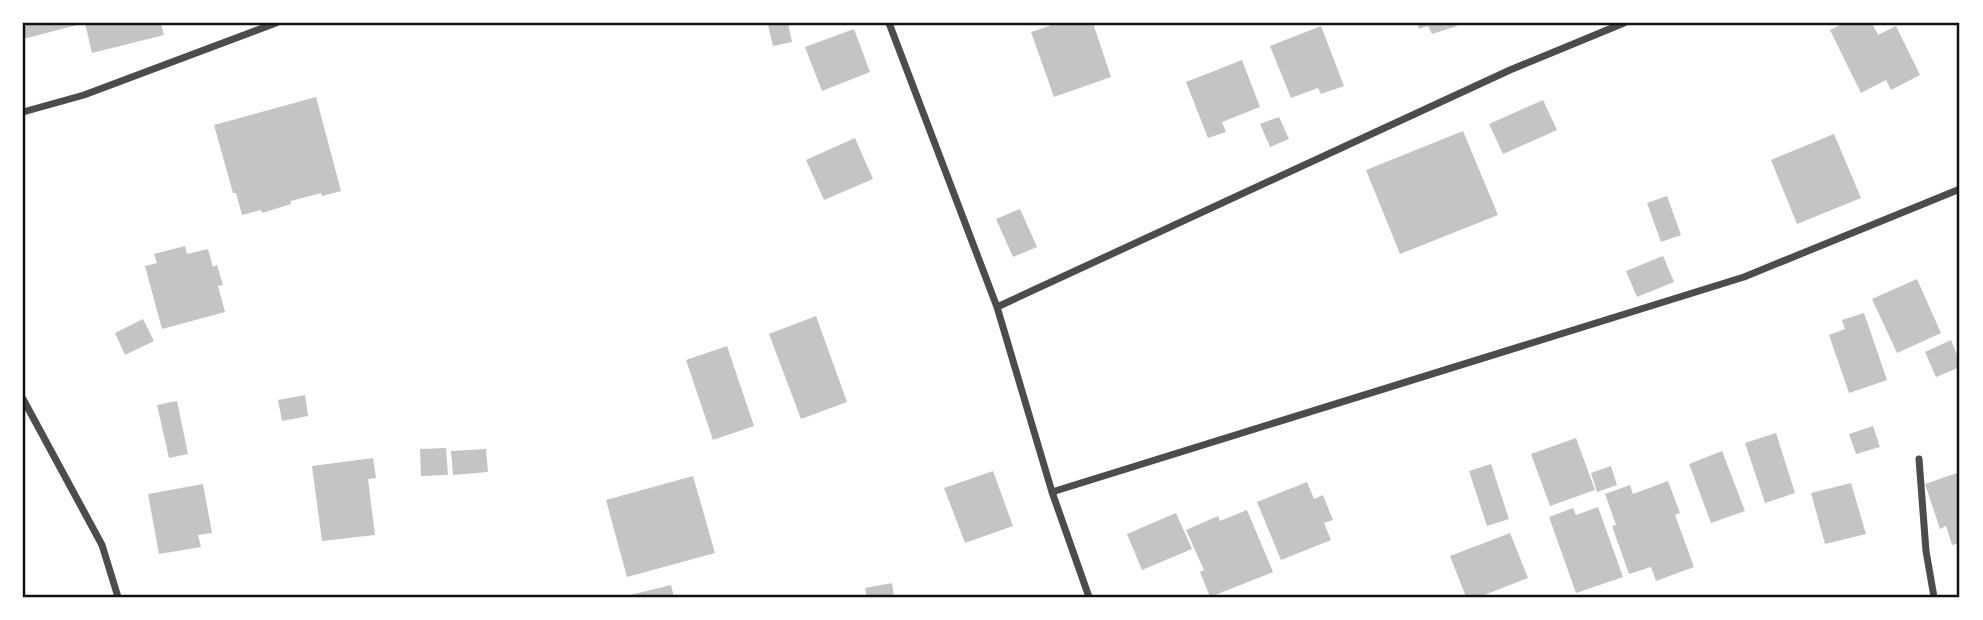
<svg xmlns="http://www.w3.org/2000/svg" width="1983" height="620" font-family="Cabin,sans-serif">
<rect width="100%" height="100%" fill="#fff"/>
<path fill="#c4c4c4" d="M23,23H80L81,24L23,39Z
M85,23H161L164,35L92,53Z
M778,23H788L792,42L773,46L768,25Z
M1058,23H1093L1111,77L1054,97L1031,32Z
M1417,23H1456L1457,26L1432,34L1428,26L1419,29Z
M1844,23H1872L1878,35L1896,26L1920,75L1891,90L1886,80L1861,93L1830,30Z
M1321,26L1344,86L1321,94L1318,88L1291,98L1270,46Z
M854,29L870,72L822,91L805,47Z
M1242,60L1260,107L1222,122L1226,132L1208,138L1186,82Z
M316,97L341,191L322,196L321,193L291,201V204L262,213L261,210L242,215L236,193H233L214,125Z
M1543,100L1557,130L1503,154L1489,124Z
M1279,117L1289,139L1270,147L1260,124Z
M1463,131L1498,215L1400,254L1366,170Z
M1834,134L1861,198L1797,224L1771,160Z
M855,138L873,179L824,200L806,160Z
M1667,196L1681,235L1661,242L1647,203Z
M1020,209L1037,247L1013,257L996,219Z
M185,246L187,254L208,249L213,267L217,265L223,285L218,286L225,312L162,329L145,266L157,263L154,254Z
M1663,256L1674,282L1637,297L1626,271Z
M1917,279L1941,333L1897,353L1872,299Z
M1864,313L1887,380L1849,393L1829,335L1845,329L1842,320Z
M816,316L847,402L801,419L769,334Z
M143,319L154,341L125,355L115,333Z
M1951,340L1960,362V367L1936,377L1925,352Z
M727,346L754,426L713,440L686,360Z
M305,395L308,416L282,421L278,400Z
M177,401L188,454L169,458L157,405Z
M1873,426L1880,447L1856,454L1849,434Z
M1776,433L1795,493L1765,503L1745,443Z
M1576,438L1595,490L1550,506L1531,454Z
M446,448L448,475L421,476L420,449Z
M486,449L488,472L453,475L451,451Z
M1722,451L1745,511L1711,523L1689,464Z
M373,458L376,478L368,479L375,535L322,541L312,466Z
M1491,464L1509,519L1487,526L1469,471Z
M1611,466L1617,485L1597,492L1591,473Z
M993,471L1013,526L965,543L944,488Z
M1960,472V543L1952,545L1946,526L1940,529L1925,484Z
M693,476L715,553L627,577L606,500Z
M1668,481L1680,513L1675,515L1694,567L1656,581L1651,567L1629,574L1612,526L1616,525L1605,494L1630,485L1633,494Z
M1307,482L1314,499L1323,495L1333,520L1324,523L1331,540L1281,560L1257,502Z
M1851,483L1866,534L1825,544L1811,493Z
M203,484L212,533L198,535L201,547L159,554L148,494Z
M1598,507L1623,577L1576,593L1549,517L1573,508L1576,515Z
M1247,510L1273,572L1210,597L1200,572L1204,570L1186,530L1218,516L1220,521Z
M1176,513L1192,549L1142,570L1127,534Z
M1510,533L1528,578L1479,597H1466L1450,556Z
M892,583L894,597H867L865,588Z
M671,585L674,597H626V596Z"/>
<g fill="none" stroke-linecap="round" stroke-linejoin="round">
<path stroke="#4c4c4c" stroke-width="7" d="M889,23L997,307L1052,492L1089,597
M23,112L84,95L276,23
M997,307L1510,70L1624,23
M23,399L102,545L118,597
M1919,459L1926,551L1934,597
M1052,492L1744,277L1960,189"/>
</g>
<rect width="1983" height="620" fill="none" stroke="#ffffff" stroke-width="49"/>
<rect x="24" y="24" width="1934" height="572" fill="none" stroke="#111" stroke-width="2.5"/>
</svg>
